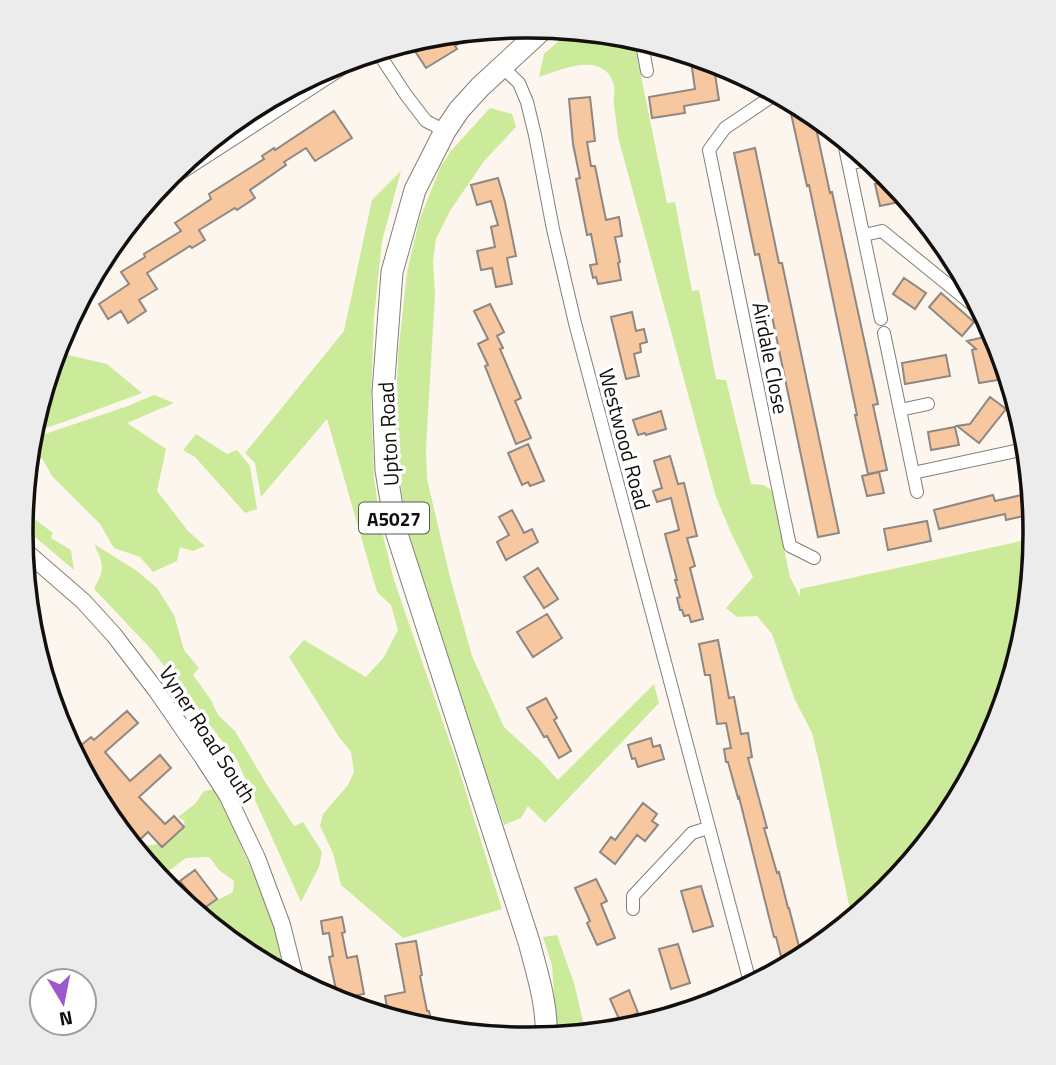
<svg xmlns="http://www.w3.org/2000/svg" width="1056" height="1065" font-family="'Titillium Web',sans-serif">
<rect width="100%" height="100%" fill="#fdf6ef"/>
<path fill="#cbeb9a" d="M571,30L633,37L667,203L675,202L692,291L699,290L716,379L726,380L751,484L764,485L772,491L790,577L800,597V589L1035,538L1025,632L996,727L949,815L886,891L852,919L820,766L812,733L795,700L772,634L757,616L737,617L726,608L753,577L732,535L716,497L618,137C617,126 615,115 614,104C613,97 616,88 613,82C601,51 561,70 539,77L544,54Z
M490,108L512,114L516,127L484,161L450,211L436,239L433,261L435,294L426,448L427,479L450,577L472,656L504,727L539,759L558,780L654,684L659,703L545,823L528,806L521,818L504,825L427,605L413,553L403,503L395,433L398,355L407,272L419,221L440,168L450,152Z
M401,171L382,241L374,318L371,398L374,476L380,523L394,580L456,760L502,909L403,938L341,885L333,853L320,826L323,814L348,785L354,772L351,752L339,737L289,657L304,640L366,677L384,657L398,630L391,605L377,592L327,419L261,497L255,463L245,453L344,331L372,200Z
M56,350L64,354L107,364L142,393L61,423L31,432Z
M154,395L174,403L127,423L166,449L157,491L188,531L205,546L193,551L180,547L177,561L153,572L140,557L114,548L100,524L52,476L42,458L28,464L30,439L128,406Z
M196,434L227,454L237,450L250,466L257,509L245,513L195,457L183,450Z
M23,510L53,533L51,538L71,550L74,570L22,526Z
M94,544L137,571L157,588L174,615L184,650L199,668L193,675L211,700L218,715L235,731L264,780L294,826L303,822L322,852L319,867L301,902L237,760L151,649L94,589C105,567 104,566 94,544Z
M216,789L285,945L295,980L246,954L198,915L212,903L233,892L234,881L219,870L209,857L186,858L159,878L121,832L128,833L141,846L160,844L180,832L185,821L178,817L195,804L204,791Z
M557,935L574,983L586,1034L557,1037L552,966L543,937Z"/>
<path fill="#f7c7a0" stroke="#8e8782" stroke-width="2" d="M480,30L455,46L457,49L426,68L415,51L441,34Z
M690,54L713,61L719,100L684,106L685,113L652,118L649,97L695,89Z
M590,97L595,141L587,142L591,166H595L606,220L619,217L622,236L615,237L620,262L618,263L621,280L598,284L596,277L593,278L590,265L597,264L591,234L587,235L576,179L580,178L573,144L569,99Z
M788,100L813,114L830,193L832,192L878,404L873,405L887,470L868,474L855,415H857L809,185L807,186Z
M334,111L352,138L315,161L306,148L284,162L286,165L250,190L255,198L237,210L235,208L199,230L205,240L192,248L190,246L147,273L157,289L139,300L146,311L128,323L121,311L108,319L99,304L129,284L121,272L145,257L144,254L181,231L175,223L211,199L209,194L264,159L262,156L274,148L275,150Z
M755,148L779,263H782L839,533L818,537L759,254L755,255L734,153Z
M498,178L505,202L516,256L507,258L512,284L496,287L492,268L481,270L477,251L495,247L491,227L498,225L491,201L477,205L471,185Z
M892,181L908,200L880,206L875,184Z
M904,278L926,293L915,309L893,294Z
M941,293L974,322L962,336L929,307Z
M490,304L504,332L497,336L503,348L500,349L521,398L515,401L531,438L516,444L485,366L488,365L478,344L488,339L474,311Z
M632,312L636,331L644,329L647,342L640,344L641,352L634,354L639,376L626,379L611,317Z
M989,336L998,380L979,383L972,350L976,349L967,341Z
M946,355L950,376L905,384L902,363Z
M990,397L1006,409L979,443L957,426L970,424Z
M661,411L666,429L646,435L645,433L638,435L633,420Z
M955,427L959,445L931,450L928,432Z
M528,444L544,481L530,486L528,482L522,485L508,453Z
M670,456L678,484L684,483L697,536L687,538L695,566L690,568L703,619L691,622L689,615L684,616L682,610H680L677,598L680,597L675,580H677L665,534L679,530L671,498L657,502L653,491L662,488L654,461Z
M879,472L884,493L867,496L862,476Z
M1031,493L1033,514L1006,520L1005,514L939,529L934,510L993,495L995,501Z
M512,510L524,533L532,529L538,542L506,560L497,542L509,535L499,517Z
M927,521L931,541L888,550L884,529Z
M538,568L558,599L544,608L524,577Z
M547,614L562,638L533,657L517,632Z
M718,640L729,698L734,697L741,734L748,733L752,757L748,758L767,828H764L777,873L779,872L788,908H789L802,958L784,968L776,937H774L739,797L738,798L728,762H726L724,749L731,748L726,723L717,724L710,675H705L699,644Z
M546,698L557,718L554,720L571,751L559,758L547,736L544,737L527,708Z
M127,711L138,723L105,752L130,781L160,755L171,768L139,797L165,824L174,816L184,827L162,847L148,832L133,846L122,833L130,826L86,776L73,752L91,737L94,740Z
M651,738L653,747L660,745L664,759L638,767L635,758L632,759L628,745Z
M643,803L657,814L652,821L658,825L645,841L637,835L615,864L600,852L611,837L615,840Z
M195,870L217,899L197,913L184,903L192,896L180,881Z
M596,879L607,901L601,904L615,938L597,945L587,923L590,921L575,888Z
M701,886L713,926L693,932L681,891Z
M342,917L345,932L342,933L347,958L357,956L364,994L338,999L329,957L333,956L329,933L323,934L321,921Z
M416,941L422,975L420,976L427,1011H429L432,1024L428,1025L429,1030L389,1018L385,996L405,992L396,944Z
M678,944L690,983L671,989L659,949Z
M727,986L730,997L712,1004L708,992Z
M629,990L638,1013L620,1021L610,999Z"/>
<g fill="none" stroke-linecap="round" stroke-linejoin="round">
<g stroke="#847e78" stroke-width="14">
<path id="minor" d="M641,39L647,71
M377,51L406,95L426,121L445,131
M501,66L519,83L527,102L535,135L553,229L575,323L751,986
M777,93L725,128L709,150L790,546L814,558
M843,138L881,319
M849,164L869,159
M158,188L363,55
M864,235L882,231L983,313
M884,333L913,473L1025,449L1014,397
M900,410L928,404
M913,473L917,492
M633,909V896L692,833L708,828"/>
</g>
<g stroke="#847e78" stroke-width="18">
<path id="tertiary" d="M23,549L83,601L114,635L156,690L203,758L227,795L257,858L282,925L296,981"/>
</g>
<g stroke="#847e78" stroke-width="23">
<path id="primary" d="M545,27L480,87L459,110L445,131L415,190L392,272L383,392L386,470L396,531L529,942C537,973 548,1006 546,1038"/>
</g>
<use href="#minor" stroke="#fff" stroke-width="12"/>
<use href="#tertiary" stroke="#fff" stroke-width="16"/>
<use href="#primary" stroke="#fff" stroke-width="21"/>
</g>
<g text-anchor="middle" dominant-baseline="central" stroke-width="7" stroke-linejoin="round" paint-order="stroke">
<rect fill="#fff" stroke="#595756" stroke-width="2" x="359" y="502.5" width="70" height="31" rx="5"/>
<g font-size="19" font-weight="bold" fill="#120f0d">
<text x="394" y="518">A5027</text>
</g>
<g font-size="21" fill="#120f0d" stroke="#fff">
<text transform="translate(771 358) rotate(79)">Airdale Close</text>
<text transform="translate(388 434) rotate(-93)">Upton Road</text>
<text transform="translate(625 439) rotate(75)">Westwood Road</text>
<text transform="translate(208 734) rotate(57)">Vyner Road South</text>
</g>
</g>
<path d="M0 0H1056V1065H0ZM527 38H529A494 494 0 0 1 1023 532V533A494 494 0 0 1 529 1027H527A494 494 0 0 1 33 533V532A494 494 0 0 1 527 38Z" fill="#ececec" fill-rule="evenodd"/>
<path fill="none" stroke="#120f0d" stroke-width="3.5" d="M527 38H529A494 494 0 0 1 1023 532V533A494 494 0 0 1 529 1027H527A494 494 0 0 1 33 533V532A494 494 0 0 1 527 38Z"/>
<g transform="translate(63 1002) rotate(170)"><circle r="33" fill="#ffffff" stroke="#a09f9e" stroke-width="2"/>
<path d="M0-5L12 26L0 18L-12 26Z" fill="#9f58cc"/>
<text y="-10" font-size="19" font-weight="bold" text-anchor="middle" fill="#120f0d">N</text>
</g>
</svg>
